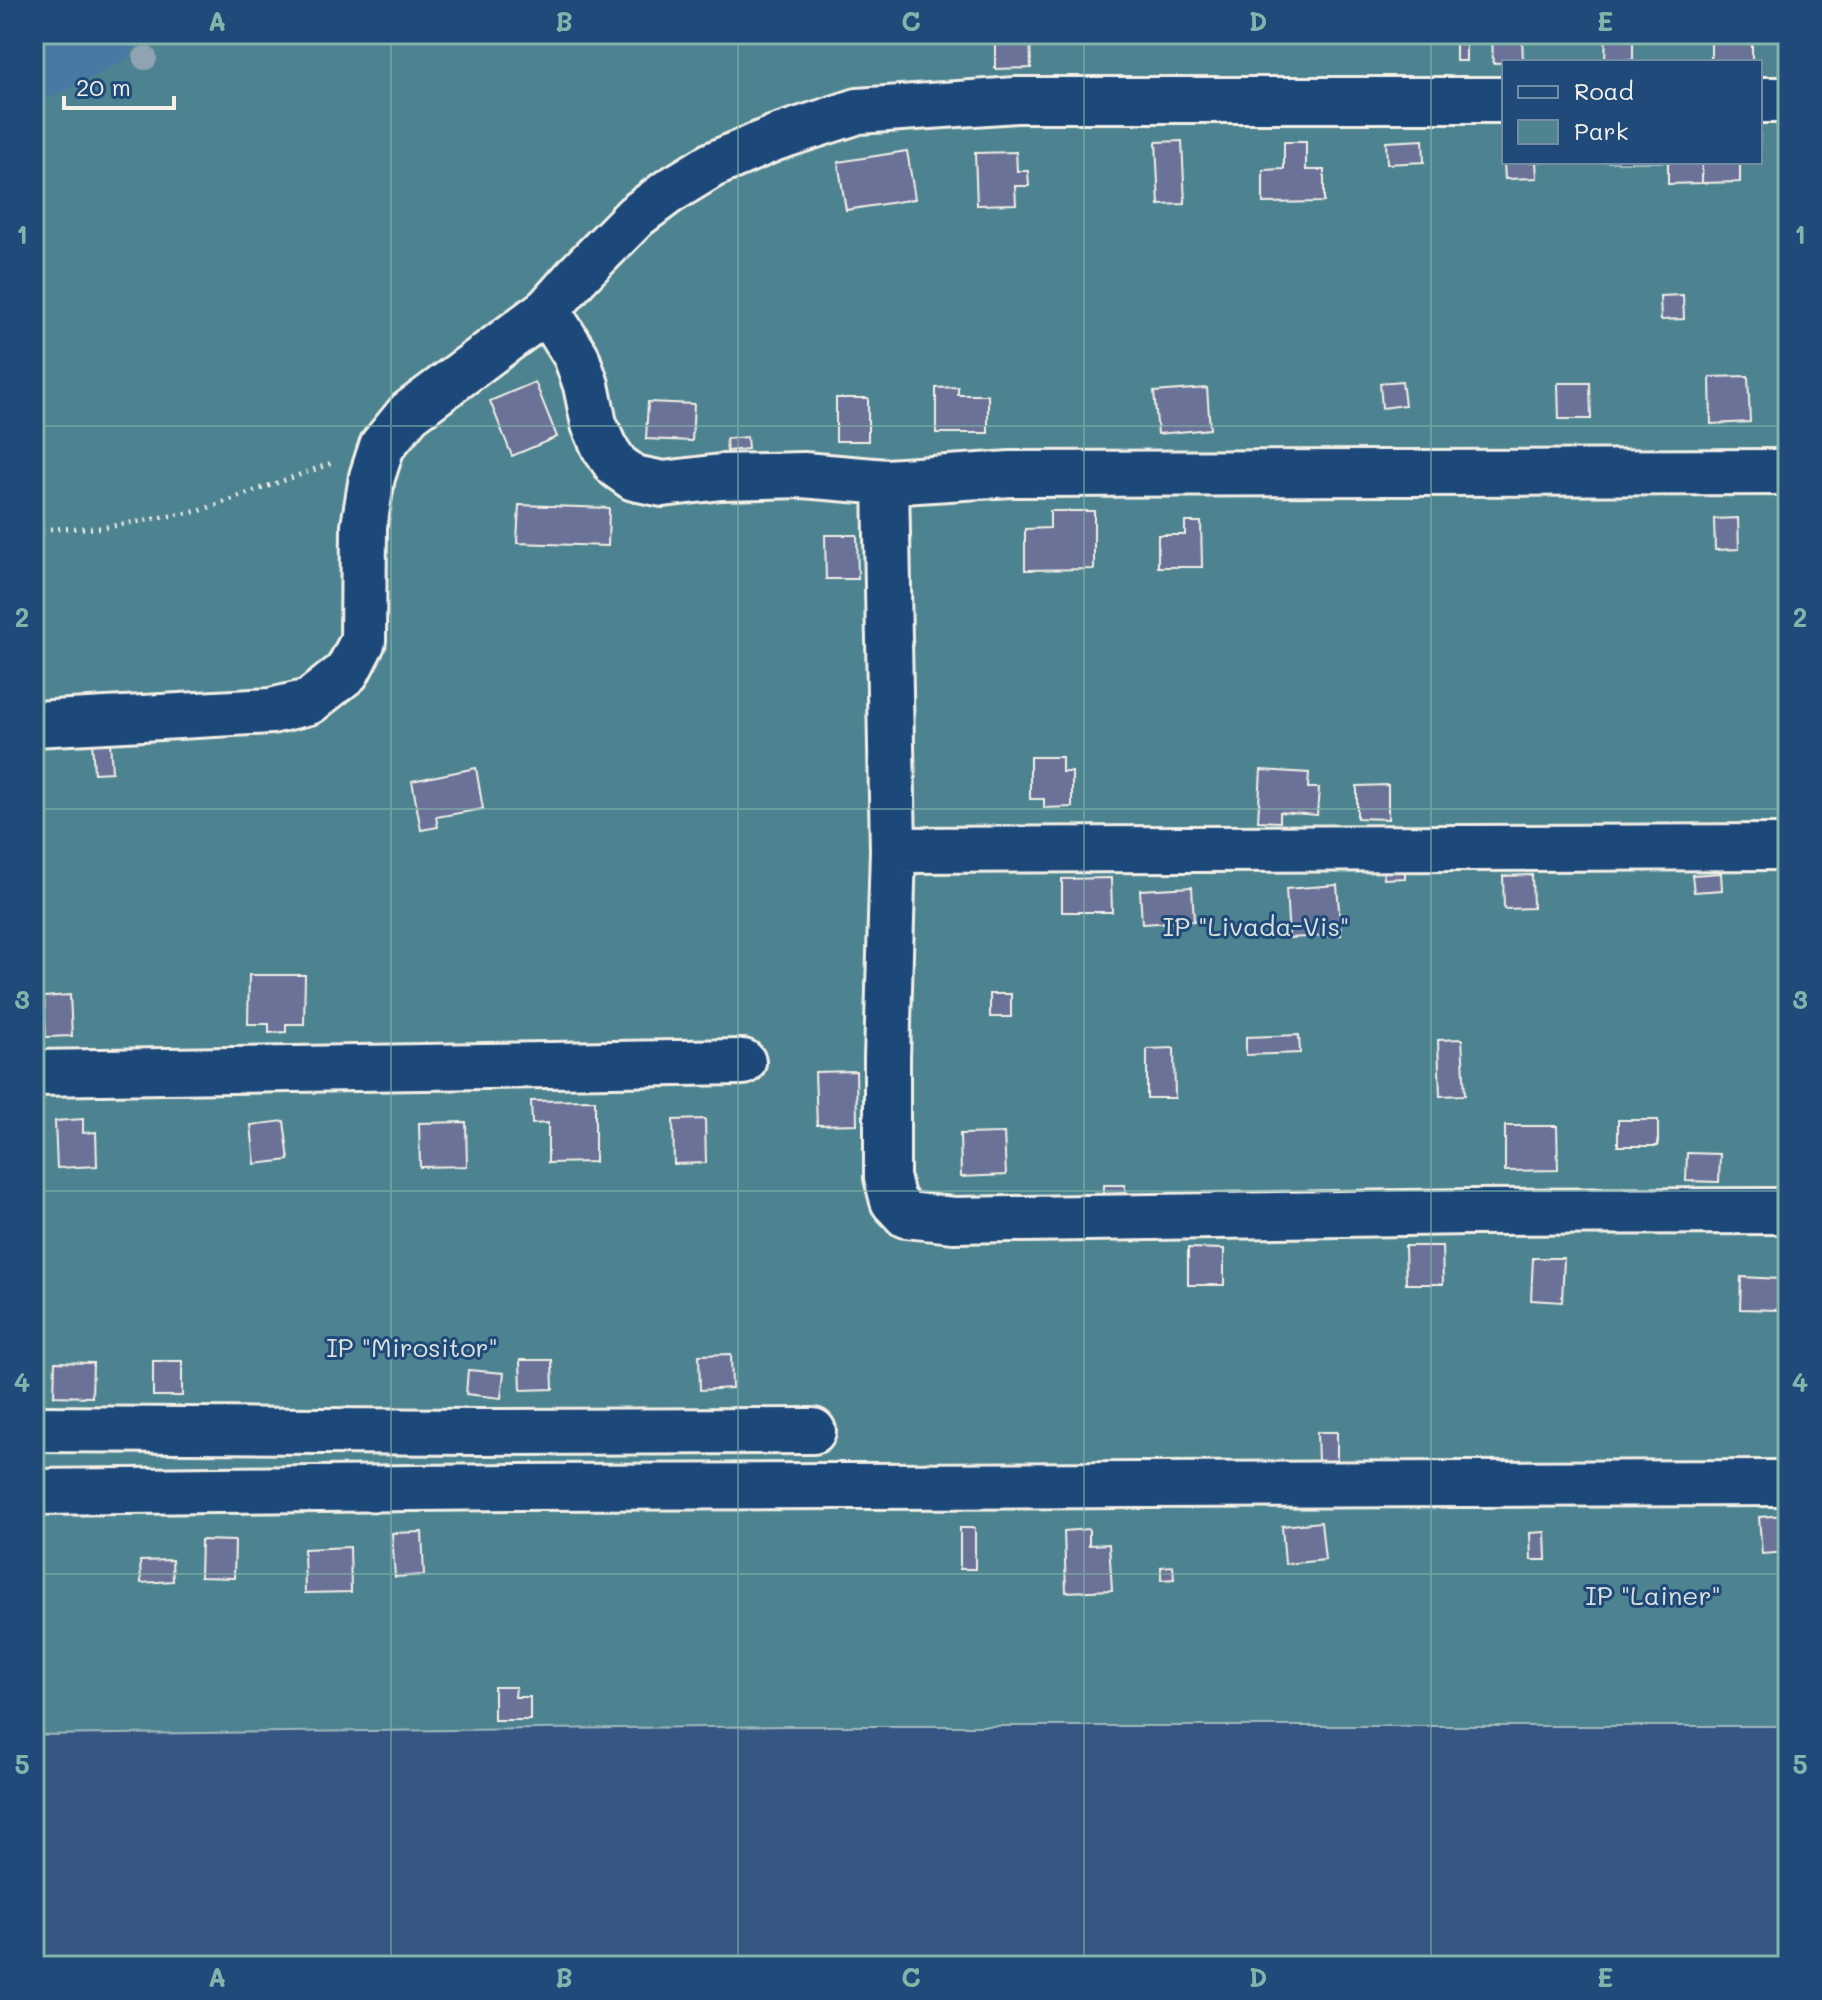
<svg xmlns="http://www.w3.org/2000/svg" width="1822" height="2000" font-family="Mali,sans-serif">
<rect width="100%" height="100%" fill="#365683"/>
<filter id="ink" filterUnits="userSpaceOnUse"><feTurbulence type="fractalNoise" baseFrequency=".0125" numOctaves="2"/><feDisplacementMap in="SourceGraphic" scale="16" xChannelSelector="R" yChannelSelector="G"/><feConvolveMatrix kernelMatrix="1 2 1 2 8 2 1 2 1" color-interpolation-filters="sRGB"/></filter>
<g filter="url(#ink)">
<path fill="#4e8390" stroke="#a1babc" stroke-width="2" fill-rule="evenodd" d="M34,34H1788V1726H790L34,1735ZM1504,62H1760V162H1504Z"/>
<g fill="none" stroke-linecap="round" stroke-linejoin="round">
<path stroke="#4878a5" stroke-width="66" d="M34,69L104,34"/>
</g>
<path fill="#6a7298" stroke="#f4f1e8" stroke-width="2" d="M1492,34H1522L1523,62L1493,63Z
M1606,34H1633V60L1605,59Z
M1711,34H1752V62H1711Z
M1030,38L1031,68L995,69V39Z
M1456,44H1466V61H1456Z
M1423,140L1424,162L1387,164L1386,142Z
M1182,141L1185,204L1159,205L1156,142Z
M1284,142H1306V170H1324V202L1263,203V170L1284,169Z
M1504,146V162H1536L1537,178L1505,179L1503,147Z
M907,151L915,199L846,210L838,162Z
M1016,152L1017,171H1028L1029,186H1015L1016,204L977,205L975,153Z
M1668,162H1702V183L1668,184Z
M1702,162H1740V182L1702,183Z
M1683,295L1684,319L1661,320L1660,296Z
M1748,376L1750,422L1711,424L1710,377Z
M1402,381L1405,405L1382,408L1380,383Z
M535,382L557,437L512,456L490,401Z
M1558,383H1590L1591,419H1559Z
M958,387V395H988V433H936V388Z
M1207,388L1210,429L1158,434L1154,392Z
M836,398H868V441H836Z
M648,402L694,404L692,441L646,439Z
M747,437L748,449L727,451L726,439Z
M519,505L609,508L608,546L517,543Z
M1050,511H1094V569L1025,570V529L1050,528Z
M1738,518L1739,549L1715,550L1714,519Z
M1185,522H1201L1202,567H1158V535H1185Z
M825,535H857L858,579H826Z
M110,741L112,772L94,773L92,742Z
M1030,757H1062V772H1072V807L1044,808V799H1030Z
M476,768L483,809L436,817L438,827L421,830L412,781Z
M1261,770L1309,773L1308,788H1319L1317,815L1280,812V822L1258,821Z
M1388,785V819L1357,818V786Z
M1383,868H1405V878L1384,879Z
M1721,873L1722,890L1694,892L1692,875Z
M1532,875L1533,908L1504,909L1503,876Z
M1111,878L1112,912H1062V879Z
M1337,885L1341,935L1289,938L1286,889Z
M1192,887L1194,921L1142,924L1140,890Z
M249,975H305L304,1024H286V1032L269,1033V1024H248Z
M990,994H1011V1017H990Z
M70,995L72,1036L46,1037L44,997Z
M1299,1035L1300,1053L1246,1055V1037Z
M1462,1039L1465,1095L1440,1096L1438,1040Z
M1174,1048L1175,1098H1147V1049Z
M856,1071L857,1124L817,1125L815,1072Z
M595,1100V1162L548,1163V1123L532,1124L531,1101Z
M83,1119V1133L96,1132L97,1166L57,1168L55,1121Z
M705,1119L706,1163L674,1164L673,1120Z
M1618,1120H1658V1146H1618Z
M284,1121L289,1160L255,1164L251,1125Z
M466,1122L467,1166L420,1167L419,1123Z
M1505,1126H1557L1558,1170L1505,1171Z
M1004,1133L1006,1175L961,1177L960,1134Z
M1687,1153L1720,1154L1719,1182L1686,1181Z
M1104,1185H1125V1193L1104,1194Z
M1405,1246H1442L1443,1284H1406Z
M1188,1248L1224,1249V1285H1188Z
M1533,1258H1564L1562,1302L1531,1300Z
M1741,1277L1780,1279L1779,1310L1740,1309Z
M731,1354L732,1388L700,1390L699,1355Z
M520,1360H552L553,1389L521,1390Z
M153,1361H182V1396H153Z
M55,1362L93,1363L92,1397L54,1396Z
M468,1370L504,1373L501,1398L466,1394Z
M1317,1432H1337V1461L1318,1462Z
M1788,1515V1552L1762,1554L1759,1517Z
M1321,1522L1325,1560L1285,1564L1282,1526Z
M960,1528H975V1569H960Z
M1089,1529V1545L1109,1544L1112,1590L1066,1592L1064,1531Z
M422,1532L424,1575L395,1577L392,1533Z
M1545,1532L1546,1560H1531L1530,1533Z
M201,1540L235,1541L234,1578L200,1577Z
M350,1547L351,1592L305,1593L304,1549Z
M172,1560L173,1581L141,1583L140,1561Z
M1173,1566L1174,1579L1161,1580V1567Z
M494,1687H516L515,1697H530V1720H494Z"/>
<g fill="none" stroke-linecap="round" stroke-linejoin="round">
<g stroke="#f4f1e8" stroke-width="50">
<path id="street" d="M1760,100H1788
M547,310L576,356L586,385L594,424L604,447L617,466L634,478L663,484L721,477L803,475L886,482L1011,474L1788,472
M886,482L893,850L887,1058V1177L893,1201L906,1215L954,1220L1470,1212L1788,1211
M34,724L271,711L309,702L347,672L363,641L364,526L372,477L382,446L409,413L547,310L578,275L636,216L668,192L712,165L775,138L858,111L1016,100H1504
M893,850L1788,847
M34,1073L743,1062
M34,1429L477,1432L813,1431
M34,1492L514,1487L1788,1483"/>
</g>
<path stroke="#f4f1e8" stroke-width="5" stroke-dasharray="2 6" stroke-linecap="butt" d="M34,529L101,528L199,511L335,462"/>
<use href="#street" stroke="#1f4a7a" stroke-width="44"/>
</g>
<circle fill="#91a2b3" cx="145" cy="58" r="12"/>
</g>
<path fill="none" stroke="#82b4ab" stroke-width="2" stroke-opacity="0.55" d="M391,34V1966M738,34V1966M1084,34V1966M1431,34V1966M34,426H1788M34,809H1788M34,1191H1788M34,1574H1788"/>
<g text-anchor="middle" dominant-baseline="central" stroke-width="6" stroke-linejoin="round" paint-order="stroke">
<g font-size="26" fill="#dbe0db" stroke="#1f4a7a">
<text x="1256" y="926">IP "Livada-Vis"</text>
<text x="412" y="1347">IP "Mirositor"</text>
<text x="1653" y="1595">IP "Lainer"</text>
</g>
</g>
<rect width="1822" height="2000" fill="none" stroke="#1f4a7a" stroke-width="88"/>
<rect x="1502" y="60" width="260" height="104" fill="#1f4a7a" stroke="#748da6" stroke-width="2"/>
<rect x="1518" y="86" width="40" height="12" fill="#1f4a7a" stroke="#748da6" stroke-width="2"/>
<text x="1574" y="100" font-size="24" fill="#f4f1e8">Road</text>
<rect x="1518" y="120" width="40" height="24" fill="#4e8390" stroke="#748da6" stroke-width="2"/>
<text x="1574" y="140" font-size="24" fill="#f4f1e8">Park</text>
<path d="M64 96v12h110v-12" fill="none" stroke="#f4f1e8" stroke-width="4"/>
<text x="76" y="96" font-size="24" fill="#f4f1e8" stroke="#1f4a7a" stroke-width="6" paint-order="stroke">20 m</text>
<rect x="44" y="44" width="1734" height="1912" fill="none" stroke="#82b4ab" stroke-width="3"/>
<g font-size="26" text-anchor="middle" font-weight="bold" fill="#82b4ab">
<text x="217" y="31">A</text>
<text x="564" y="31">B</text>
<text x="911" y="31">C</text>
<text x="1258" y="31">D</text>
<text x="1605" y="31">E</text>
<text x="22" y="244">1</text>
<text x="1800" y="244">1</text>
<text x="22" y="627">2</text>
<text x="1800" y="627">2</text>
<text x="22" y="1009">3</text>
<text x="1800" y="1009">3</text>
<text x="22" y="1392">4</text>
<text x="1800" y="1392">4</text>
<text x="22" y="1774">5</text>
<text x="1800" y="1774">5</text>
<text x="217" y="1987">A</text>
<text x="564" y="1987">B</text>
<text x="911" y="1987">C</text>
<text x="1258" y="1987">D</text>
<text x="1605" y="1987">E</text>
</g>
</svg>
